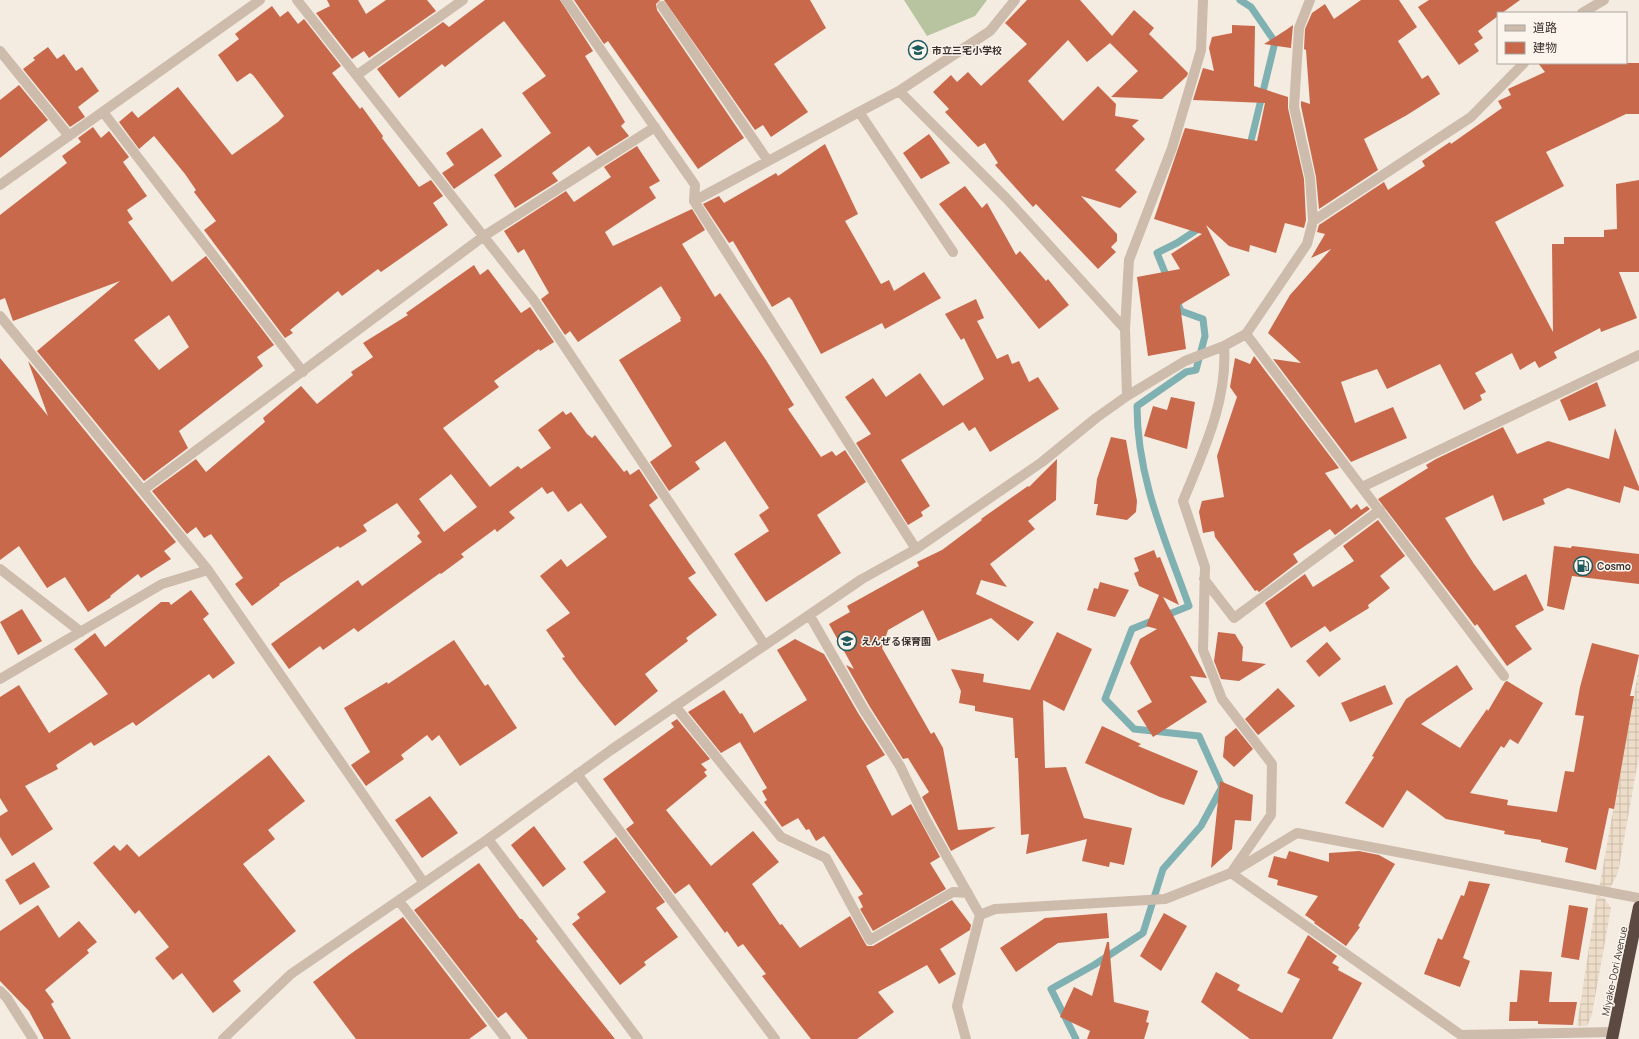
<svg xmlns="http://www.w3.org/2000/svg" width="1639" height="1039" font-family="Manrope,'Noto Sans JP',sans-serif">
<defs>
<pattern id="plaza-grid" width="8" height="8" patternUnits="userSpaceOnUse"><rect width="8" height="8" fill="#ecdcc8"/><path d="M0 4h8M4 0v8" fill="none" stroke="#cbbdac"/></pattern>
</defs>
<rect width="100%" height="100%" fill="#f4ebe1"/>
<path fill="#b8c4a0" d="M904,0H987L975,16L927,36Z"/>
<path fill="url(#plaza-grid)" d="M1639,667V755L1618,873L1610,888L1599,889Z
M1597,895L1605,899L1611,908L1592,1014L1587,1026H1577Z"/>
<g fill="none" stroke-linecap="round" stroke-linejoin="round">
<path stroke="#7fb0b2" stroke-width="7" d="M1240,0L1251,7L1275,42L1249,149
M1168,280L1157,253L1177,243L1201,227
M1076,1039L1051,989L1094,965L1143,933L1163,869L1201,826L1222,787L1199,736L1134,729L1105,699L1132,629L1189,606C1165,539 1137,478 1137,406L1186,372L1196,370L1205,336L1203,319L1181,311L1177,302"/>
</g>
<path fill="#c8694b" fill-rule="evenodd" d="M327,0H358L366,14L386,0H427L436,11L369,58L364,51L352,59L316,13L330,6Z
M485,0H560L593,51L585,56L625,122L621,126L629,136L597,156L589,146L552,173L558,181L515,208L494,175L551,133L522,93L546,76L504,21L445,67L442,64L399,98L377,69L443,22L449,27Z
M574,0H660L656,4L657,10L744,138L698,169L608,41L604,44Z
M664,0H810L826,28L774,64L808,112L771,137L763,125L755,130Z
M1027,0H1080L1112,36L1134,10L1154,28L1149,34L1188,73L1187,76L1162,99L1111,97L1138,71L1110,43L1087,62L1068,40L1028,81L1063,121L1098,86L1116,104L1115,116L1139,120L1132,126L1145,139L1115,170L1137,192L1120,208L1081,196L1117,234V241L1111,247L1116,252L1098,269L1036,204L1033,207L995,165L998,163L985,143L978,147L945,112L949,109L933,92L951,75L957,82L968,72L981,86L1027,44L1005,23Z
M1361,0H1399L1417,27L1398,41L1422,79L1428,75L1440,94L1407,115L1364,139L1378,170L1319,209L1316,177L1301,106V101L1310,104L1306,50L1304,49L1305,29L1312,13L1325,4L1334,19Z
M1429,0H1520L1502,13H1498V16L1478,31L1483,38L1474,44L1479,51L1459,65L1418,7Z
M272,6L280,17L288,11L298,24L304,19L341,66L332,73L360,109L362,107L383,136L382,138L419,187L431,180L443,196L433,203L448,225L381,272L378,269L342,296L338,291L290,330L293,333L285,338L204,230L216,221L194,192L196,190L185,174L154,136L139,149L119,122L132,111L138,118L178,87L232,155L278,122L284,116L253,75L250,73L237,82L218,55L239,39L235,34Z
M1232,25L1255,26L1254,86L1288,97V108L1304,179L1306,220L1304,228L1285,223L1276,253L1250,245L1249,252L1229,246L1206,225L1230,275L1180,305L1186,349L1148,356L1137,277L1180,269L1171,254L1202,234L1154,219L1185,128L1257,141L1265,103L1193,100L1203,68L1214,71L1209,48L1212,37L1232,33Z
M1293,25L1291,48L1264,44L1286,30Z
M48,47L57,59L64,54L76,71L82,67L99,91L78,107L85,117L70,127L23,69L35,60L33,58Z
M1538,63H1639V114H1626L1546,152L1564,186L1495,222L1553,332L1552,244H1564V237H1604V230L1617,229L1616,184L1639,180V272H1619L1637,318L1601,332L1600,328L1554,352L1557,358L1539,368L1535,361L1520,370L1512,353L1475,373L1486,392L1480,395L1482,400L1464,410L1440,364L1387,389L1377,369L1341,382L1355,423L1393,407L1407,438L1351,462L1273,359L1301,363L1268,333L1290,295L1331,249L1311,258L1325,234L1317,232L1319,225L1384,182L1388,190L1425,166L1422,161L1450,142L1451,144L1502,108L1498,101L1511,95L1508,89L1545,72Z
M19,85L48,120L0,158V100Z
M93,127L101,138L109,131L129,157L123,162L147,196L127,210L133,219L128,222L172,282L206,256L274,345L257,357L263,366L179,431L188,448L144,481L37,351L120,281L13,321L5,298L0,300V215L67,163L62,156L81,142L78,138ZM169,315L189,347L159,370L134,340Z
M482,128L502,156L454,189L442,173L454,165L446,153Z
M929,134L950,163L921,179L903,153Z
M825,144L858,214L845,221L881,284L889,280L894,291L924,272L941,298L885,329L882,323L821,354L792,300L789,297L772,307L733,241L729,243L703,204L719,196L724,203L776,173L778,176Z
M637,146L660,181L649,187L656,198L605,232L613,246L692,209L705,230L682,244L715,297L720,293L766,360L794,405L788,409L821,457L832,451L836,456L845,450L866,482L817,515L841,553L766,602L734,554L769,531L759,515L769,508L725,441L695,462L700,469L669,491L650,462L672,446L619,360L681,321L680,319L681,318L661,286L578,342L570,331L565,335L541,299L549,293L524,249L518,253L504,231L566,191L574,202L611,177L604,167Z
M965,186L982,208L987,203L1016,255L1020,251L1046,281L1048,279L1069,305L1039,329L939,204Z
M474,265L480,275L488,269L521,313L530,307L554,342L540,351L539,349L494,381L499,387L443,428L490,487L518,466L521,469L551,448L538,430L563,411L566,415L571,412L587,434L592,438L595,435L624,472L627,470L630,475L639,469L658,498L649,505L696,573L688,578L717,615L686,638L688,641L645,674L658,691L615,726L579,681L562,658L565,657L546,630L570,613L540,576L561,559L567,567L607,537L581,503L568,512L553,491L547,494L542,487L509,512L515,518L497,532L495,529L461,554L464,557L441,574L440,573L358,632L354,628L323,650L320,646L289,669L271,644L358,580L362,586L422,542L417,536L420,533L397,503L363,525L367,531L340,548L338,546L279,584L280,585L252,606L235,584L243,578L211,534L204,538L196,527L187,534L152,491L196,459L206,472L265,422L263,418L301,386L317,404L353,375L351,372L373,357L363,343L408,315L406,313ZM451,474L477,507L444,532L419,499Z
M976,299L984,318L977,321L997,359L1008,354L1012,364L1019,361L1029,382L1038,377L1059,409L990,452L975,427L969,431L963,422L901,460L930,506L921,512L923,516L908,525L856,443L871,434L845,397L873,378L886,397L920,373L943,406L984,379L964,338L961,340L945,314Z
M1254,356L1339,468L1325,473L1351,509L1357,504L1361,510L1367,506L1370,509L1335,535L1330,529L1293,554L1298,562L1259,592L1257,590L1255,591L1215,537L1214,531L1203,533L1199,512L1202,501L1224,497L1217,456L1237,397L1230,387L1235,358L1250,364Z
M0,358L48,416L28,361L176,542L164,551L171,559L141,578L138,574L110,596L111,597L88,612L65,577L47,588L19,546L0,560Z
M1597,382L1606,406L1569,421L1560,400Z
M1171,397L1195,402L1187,449L1144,436L1153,406L1167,410Z
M1503,427L1517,454L1548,441L1609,459L1615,428L1639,487V491L1624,486L1620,503L1568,488L1543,499L1545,504L1503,521L1493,495L1445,518L1474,564L1494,591L1526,574L1544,610L1515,626L1532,649L1507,666L1477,624L1475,626L1378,499L1428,468L1426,465L1436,459Z
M1111,437L1126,440L1137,501L1136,512L1127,520L1096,515L1098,504H1094L1097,479Z
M1057,459L1056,500L1028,521L1035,529L990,564L1007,587L981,580L976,594L1034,622L1018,641L991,618L938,641L923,610L888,630L882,648L931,734L934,732L943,748L958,830L996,827L951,851L922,797L929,792L908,758L903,759L870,707L846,665L854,669L829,624L850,612L847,606L919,566L917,562L942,550L982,520L981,519L1028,486L1029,487Z
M1378,520L1405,556L1380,576L1390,588L1368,605L1369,608L1330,632L1325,626L1291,648L1265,603L1305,574L1313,587L1354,561L1343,546Z
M1554,546L1571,548L1572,546L1639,554V584L1572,576L1564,610L1547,606Z
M1154,550L1157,558L1160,557L1179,605L1163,597L1207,678L1190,676L1207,702L1153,737L1137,711L1152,702L1130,663L1140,639L1157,629L1146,626L1159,595L1139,586L1134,573L1139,571L1134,558Z
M1100,582L1129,590L1115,617L1087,610L1094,588L1098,589Z
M191,590L209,614L203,619L235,663L213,679L209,674L136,726L133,722L94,746L91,742L56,765L58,769L25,786L53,829L12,856L0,837V816L8,811L0,798V697L19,685L49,733L108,694L74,649L95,633L105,647L161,602H169L171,605Z
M22,609L42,641L18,655L0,622Z
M1057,632L1092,649L1064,711L1043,700L1045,768L1066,767L1084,818L1132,828L1124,865L1110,862L1109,867L1082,861L1087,839L1026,854L1029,834L1021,835L1018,758H1015L1013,718L975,711V706L959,703L961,691L951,669L984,674L983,682L1030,690Z
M1218,632L1235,634L1243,647L1242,661L1266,664L1239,681L1221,679L1214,661Z
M795,639L824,654L858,713L885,755L866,766L892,816L911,804L940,857L930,863L946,889L873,931L860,909L863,907L858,897L863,894L824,836L816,841L809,829L806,830L798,818L782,827L764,802L767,800L762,791L767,788L740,742L721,753L688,712L724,690L740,714L742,713L754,733L807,700L777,650Z
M454,640L485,686L488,684L517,728L460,766L439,735L432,741L427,735L401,755L404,759L366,786L351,765L370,752L344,708L387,682L388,684Z
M1327,642L1341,659L1319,677L1306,661Z
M1592,643L1639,655L1630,696H1634L1614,809L1609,808L1596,870L1565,862L1568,848L1541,842V840L1504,834L1505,831L1446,819L1407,790L1383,828L1345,803L1374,757L1372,756L1406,699L1457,665L1473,689L1421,724L1460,748L1487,709L1488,711L1505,682L1507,681L1543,703L1518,744L1510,739L1504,748L1501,746L1470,793L1508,800L1507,805L1557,812L1565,771L1574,772L1584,716L1575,715L1580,687Z
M1385,685L1393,704L1350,722L1341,703Z
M1278,688L1295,706L1258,735L1245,719Z
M677,719L710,759L701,764L707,770L704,772L707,776L666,810L711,866L753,831L779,862L752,884L780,925L782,924L800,948L850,916L865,943L867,946H873L952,900L971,925L970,930L940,949L956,974L939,984L927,965L878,992L894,1012L857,1039H811L762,976L766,974L743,944L738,947L727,931L725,933L689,884L675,894L626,829L634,823L603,779L674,727L671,723Z
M1102,726L1141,744L1138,746L1198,771L1184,805L1160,797L1085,763Z
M1236,728L1253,749L1234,767L1223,757L1225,737Z
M269,755L305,801L268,830L275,839L243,864L296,931L233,981L241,991L213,1013L182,973L173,980L155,958L169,947L139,910L135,914L93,863L114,845L120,851L127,844L139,857Z
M1220,781L1253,795L1251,821L1235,820L1232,849L1211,868Z
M430,796L458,833L422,858L395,820Z
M534,826L566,869L543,887L511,845Z
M616,837L665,902L656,908L678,937L644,962L646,965L620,985L572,924L580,918L577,914L606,892L583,862Z
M1289,851L1329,862V853L1359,851L1379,855L1395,864L1358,926L1360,927L1346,946L1314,923L1315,922L1305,915L1318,896L1277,885L1278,880L1268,877L1274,856L1286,859Z
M34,862L50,887L20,905L5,880Z
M479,863L520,919H522L538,939L536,941L615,1039H528L506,1012L498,1018L414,910Z
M1469,881L1490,884L1463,958L1470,961L1460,987L1424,974L1438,938L1442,940L1461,895L1464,896Z
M38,905L59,938L79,921L97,942L87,950L89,953L45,990L54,1002L51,1004L71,1039H44L29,1011L0,981V931Z
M1569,905L1588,908L1579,960L1561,957Z
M1107,913L1109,938L1058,943L1016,972L1000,948L1045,918Z
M1164,913L1187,926L1161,971L1140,956Z
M403,917L487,1026L469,1039H356L313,982L349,955Z
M1308,935L1337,956L1332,963L1339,967L1338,970L1362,983L1332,1039H1250L1201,1002L1216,972L1240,985L1237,990L1282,1013L1300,979L1287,973Z
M1107,942H1109L1114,1002L1149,1011L1146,1022L1149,1023L1144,1039H1087L1090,1031L1060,1017L1074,987L1092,996Z
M1520,970L1552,972L1549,1002H1577L1573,1025L1538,1024V1021H1509L1510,1002H1517Z"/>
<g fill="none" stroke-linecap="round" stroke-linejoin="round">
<path stroke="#cdbbac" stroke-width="10" d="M297,0L533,299L764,644
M566,0L695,185L694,201L916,549
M662,6L768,161
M1582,13L1604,0
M0,51L69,136
M357,75L463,0
M899,91L1007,199L1125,329L1127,396
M103,112L303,372
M859,112L899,91L990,31L1015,0
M0,185L260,0
M694,201L859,112L953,252
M1313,221L1471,117L1524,63
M0,316L208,570L424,883
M1125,329L1129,260L1172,148L1201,50L1203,0
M1246,334L1504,676
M1224,346C1228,400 1203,452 1183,501L1205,567L1203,650L1222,699L1272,764L1271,815L1231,873L1461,1035L1614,1032
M1362,487L1639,355
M143,490L484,236L655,127
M0,569L81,632
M1204,579L1234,618L1380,510
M810,616L864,710L900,766L925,818L980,915L957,1006L966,1039
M0,679L162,584L208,570
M675,706L781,837L826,858L870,940L953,892L968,893
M577,774L775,1039
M488,839L638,1039
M399,901L506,1039
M980,915L995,909L1165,899L1231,873L1297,833L1639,898
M0,991L7,998L33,1039
M223,1039L291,974L488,839L611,750L862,579L916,549L1042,462L1096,418L1127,396L1185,361L1224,346L1246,334L1307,244L1313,221L1310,178L1294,107L1299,28L1310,0"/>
<path stroke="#5c4a42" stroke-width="12" d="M1612,1039L1639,907"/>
</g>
<defs>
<g id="school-ring" transform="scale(1)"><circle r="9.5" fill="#fbf5ee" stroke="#1f5a5e" stroke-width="1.5"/><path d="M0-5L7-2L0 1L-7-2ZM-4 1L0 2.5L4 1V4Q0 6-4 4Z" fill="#1f5a5e"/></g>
<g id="fuel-ring" transform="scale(1)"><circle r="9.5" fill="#fbf5ee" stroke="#1f5a5e" stroke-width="1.5"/><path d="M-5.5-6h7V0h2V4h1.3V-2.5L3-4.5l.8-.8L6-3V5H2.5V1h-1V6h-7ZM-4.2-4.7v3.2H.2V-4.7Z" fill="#1f5a5e"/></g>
</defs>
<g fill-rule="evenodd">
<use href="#school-ring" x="918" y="50"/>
<use href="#fuel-ring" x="1583" y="566"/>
<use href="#school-ring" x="847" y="641"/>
</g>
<g text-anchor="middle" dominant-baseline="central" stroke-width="3" stroke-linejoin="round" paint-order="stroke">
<g font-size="10" font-weight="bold" fill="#3b302b" stroke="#fbf5ee" text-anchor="start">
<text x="932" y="50">市立三宅小学校</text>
<text x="1597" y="566">Cosmo</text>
<text x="861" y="641">えんぜる保育園</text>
</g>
<g font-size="10" fill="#3b302b" stroke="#fbf5ee">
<text transform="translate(1614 971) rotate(-78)">Miyake-Dori Avenue</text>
</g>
</g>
<rect x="1497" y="12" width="130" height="52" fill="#fbf5ee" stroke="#aea6a0"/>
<rect x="1505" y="25" width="20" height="6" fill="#cdbbac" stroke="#aea6a0"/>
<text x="1533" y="32" font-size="12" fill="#3b302b">道路</text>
<rect x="1505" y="42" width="20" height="12" fill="#c8694b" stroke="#aea6a0"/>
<text x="1533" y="52" font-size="12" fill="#3b302b">建物</text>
</svg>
